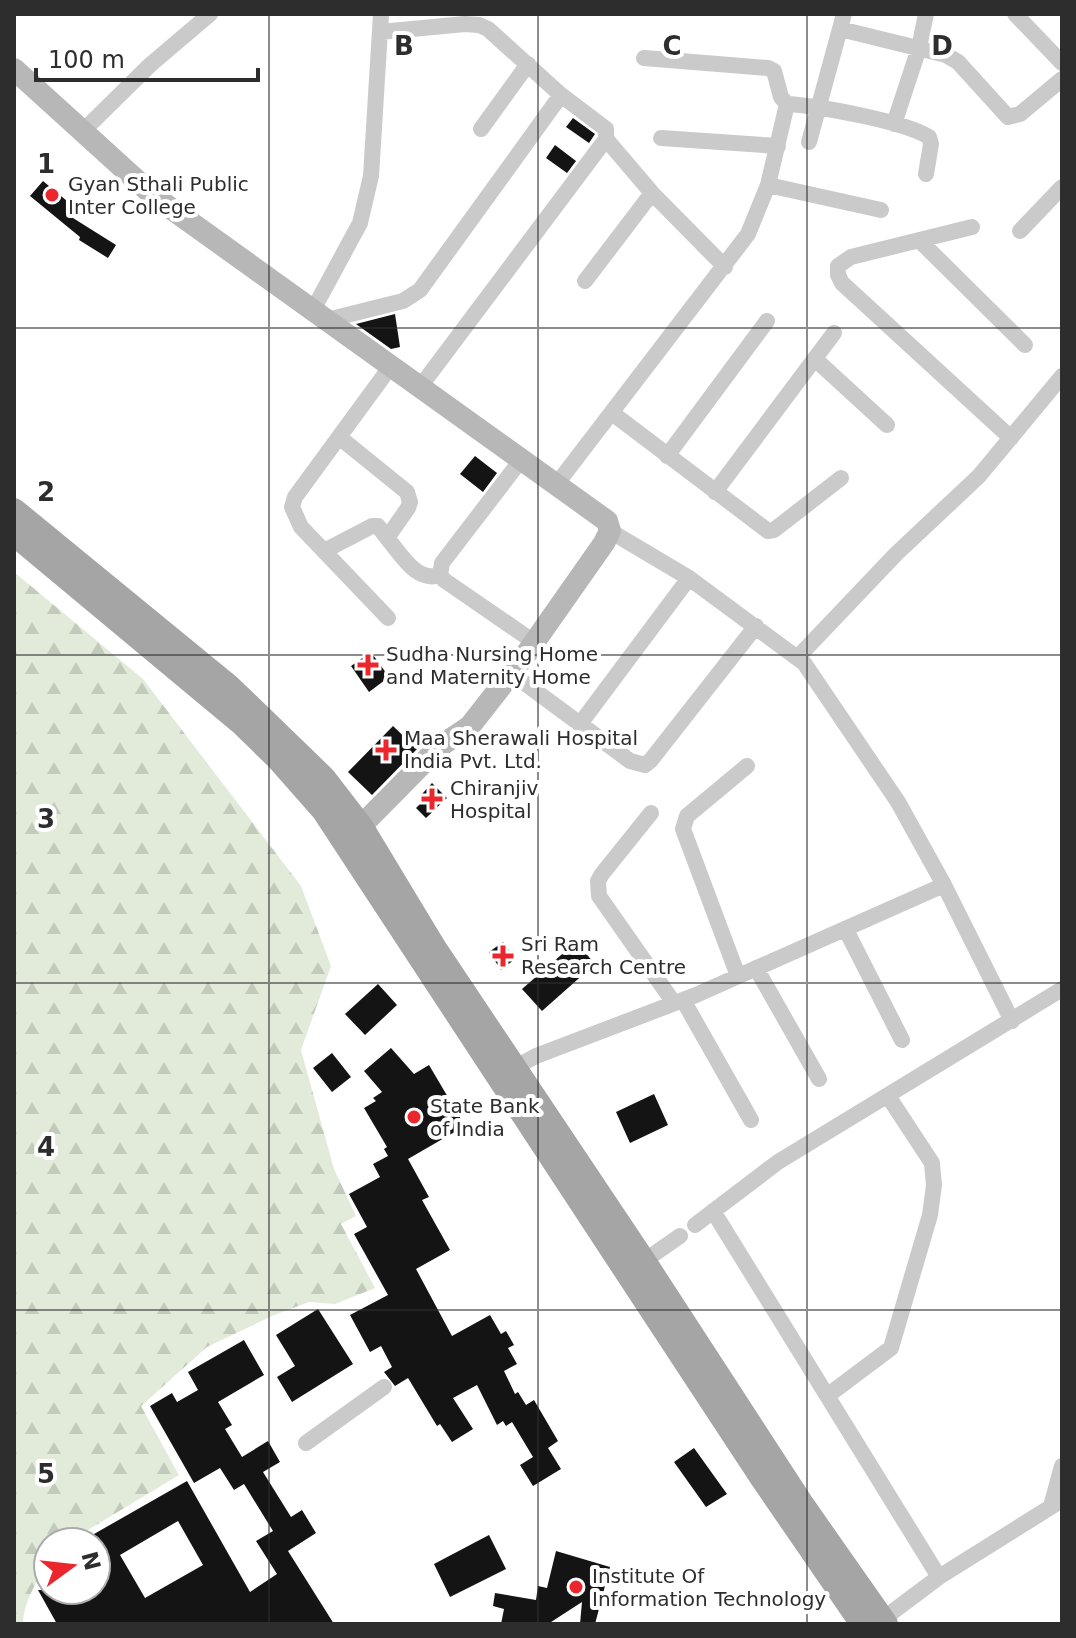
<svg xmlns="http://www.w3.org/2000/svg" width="1076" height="1638" font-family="'DejaVu Sans',sans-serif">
<defs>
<pattern id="forest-firs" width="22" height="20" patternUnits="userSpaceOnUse" patternTransform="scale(2)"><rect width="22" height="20" fill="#e2ebd9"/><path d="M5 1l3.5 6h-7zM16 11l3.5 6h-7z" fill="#c2cabb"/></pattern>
</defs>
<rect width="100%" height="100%" fill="#fff"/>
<path fill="url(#forest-firs)" d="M14,572L143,679L301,886L331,966L301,1050L334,1169L356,1216L341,1224L375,1288L335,1304L309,1302L272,1316L207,1347L141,1406L179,1475L68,1542H48C48,1574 24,1592 23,1624H14Z"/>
<path fill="#141414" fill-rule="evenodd" d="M573,118L595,134L589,143L566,127Z
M555,145L576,161L567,173L546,158Z
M43,181L79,211L73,218L116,245L108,258L79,240L80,237L30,196Z
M395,314L400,347L391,349L356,324Z
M475,456L497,473L483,492L460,474Z
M371,652L389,677L369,692L351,666Z
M393,726L417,749L372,795L348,772Z
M432,783L447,798L426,818L416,808L426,798L422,794Z
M503,942L515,959L501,970L489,952Z
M576,942L595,964L542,1011L522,989Z
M378,984L397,1005L365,1035L345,1014Z
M391,1048L414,1074L429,1065L465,1126L408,1159L429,1197L422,1200L450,1250L416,1269L452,1336L490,1315L501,1334L506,1331L514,1345L508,1348L517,1364L504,1371L515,1394L518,1392L526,1405L534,1400L558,1441L548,1448L561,1469L533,1486L520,1465L533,1457L512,1422L506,1426L503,1421L497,1425L477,1385L453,1398L473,1429L452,1442L440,1424L437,1426L408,1378L395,1386L384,1372L392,1367L381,1346L370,1352L350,1315L388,1295L354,1234L367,1227L349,1194L380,1177L373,1164L388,1156L384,1149L387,1147L364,1108L376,1101L373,1098L382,1092L364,1071Z
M332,1053L351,1077L332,1092L313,1068Z
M654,1094L668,1125L630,1143L616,1112Z
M318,1309L353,1364L292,1402L277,1377L295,1366L276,1335Z
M244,1340L264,1375L218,1402L232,1425L225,1429L242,1457L268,1441L280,1462L263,1472L291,1517L302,1510L316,1533L288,1551L334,1624H57L38,1590H96V1542H80L187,1481L250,1592L277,1574L256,1541L273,1531L244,1484L234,1490L220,1468L194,1483L150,1406L172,1393L177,1402L198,1390L188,1372ZM178,1521L203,1565L145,1598L120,1555Z
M694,1448L727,1494L706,1507L674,1462Z
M489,1535L506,1569L450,1597L434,1564Z
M556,1551L610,1567L595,1624H580L582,1602L548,1624H501L504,1609L493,1606L495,1593L536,1600L538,1586L547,1588Z"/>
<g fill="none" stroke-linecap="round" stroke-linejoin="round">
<path stroke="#cacaca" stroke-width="16" d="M1015,14L1062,63
M840,29L946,55L958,62L1008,117L1020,114L1062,79
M380,32L465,24L479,25L488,29L561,95L606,129V139L652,193L725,267
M644,58L768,68L774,71L781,97L787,104C819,106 903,121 929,137L931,144L926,174
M894,124L919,48L926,14
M481,129L528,64
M83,131L150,65L210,14
M661,138L778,146
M809,142L844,14
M768,185L881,210
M972,227L851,257L838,266V275L842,283L1011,438
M1020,231L1062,187
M919,240L1025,345
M585,281L652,193
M313,310L360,223L371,176L381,14
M327,320L403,301L420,290L561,95
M815,359L887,425
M420,387L606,139
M612,413L768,531L774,530L841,478
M339,437L407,492L410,502L408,508L387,538C401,554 416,583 440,575
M667,456L767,321
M521,460L442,563L440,575L444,580L534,642
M556,485L748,234L768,185L787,104
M715,492L834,333
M610,531L689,578L804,663L898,802L944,885L1012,1021
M324,551L372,526H378L387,538
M388,618L301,527L292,507L295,497L391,366
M797,658L896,554L979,476L1062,376
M511,673L630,761L645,765L651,760L756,626
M580,724L689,578
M651,813L602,874L598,881L599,896L674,1003
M846,930L902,1040
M756,968L819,1079
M738,976L683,829L687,816L747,766
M683,1000L751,1120
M508,1071L536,1056L696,995L944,885
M713,1211L939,1577
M695,1225L778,1162L1062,989
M644,1261L680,1236
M827,1396L891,1348L930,1215L934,1185L932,1163L888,1096
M306,1443L384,1387
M1051,1506L1062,1466
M883,1619L939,1577L1062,1500"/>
<path stroke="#b7b7b7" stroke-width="22" d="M14,69L155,197L607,521L610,531L604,543L524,657L470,726L439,747L361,826"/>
<path stroke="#a5a5a5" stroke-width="24" d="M14,510L230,687L324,778L361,826L434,947L644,1261L802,1504L886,1624
M14,534L241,723L278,759L323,810L761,1477L862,1624"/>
</g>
<path fill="none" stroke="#2d2d2d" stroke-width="2" stroke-opacity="0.55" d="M269,14V1624M538,14V1624M807,14V1624M14,328H1062M14,655H1062M14,983H1062M14,1310H1062"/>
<g fill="#eb272d" stroke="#fff" stroke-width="3">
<circle cx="52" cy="195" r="8"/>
<path d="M364 653h8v8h8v8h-8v8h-8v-8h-8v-8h8z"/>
<path d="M382 738h8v8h8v8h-8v8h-8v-8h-8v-8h8z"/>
<path d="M428 787h8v8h8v8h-8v8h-8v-8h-8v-8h8z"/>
<path d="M499 944h8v8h8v8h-8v8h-8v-8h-8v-8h8z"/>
<circle cx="414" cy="1117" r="8"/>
<circle cx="576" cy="1587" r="8"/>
</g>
<g text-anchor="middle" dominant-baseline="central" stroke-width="8" stroke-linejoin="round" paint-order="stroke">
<g font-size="20" fill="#2d2d2d" stroke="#fff" text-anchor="start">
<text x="68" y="184">Gyan Sthali Public<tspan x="68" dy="23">Inter College</tspan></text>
<text x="386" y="654">Sudha Nursing Home<tspan x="386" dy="23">and Maternity Home</tspan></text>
<text x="404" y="738">Maa Sherawali Hospital<tspan x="404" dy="23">India Pvt. Ltd.</tspan></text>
<text x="450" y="788">Chiranjiv<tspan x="450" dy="23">Hospital</tspan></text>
<text x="521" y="944">Sri Ram<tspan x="521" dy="23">Research Centre</tspan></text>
<text x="430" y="1106">State Bank<tspan x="430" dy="23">of India</tspan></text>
<text x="592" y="1576">Institute Of<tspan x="592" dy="23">Information Technology</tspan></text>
</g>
</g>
<g font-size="26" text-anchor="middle" font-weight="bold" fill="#2d2d2d" stroke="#fff" stroke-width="8" stroke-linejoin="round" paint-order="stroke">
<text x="404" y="55">B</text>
<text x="672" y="55">C</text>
<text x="942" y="55">D</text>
<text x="46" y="173">1</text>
<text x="46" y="501">2</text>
<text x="46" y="828">3</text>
<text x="46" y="1156">4</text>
<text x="46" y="1483">5</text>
</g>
<rect width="1076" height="1638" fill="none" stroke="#2d2d2d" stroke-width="32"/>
<g transform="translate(72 1566) rotate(75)"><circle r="38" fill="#ffffff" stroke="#ababab" stroke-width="2"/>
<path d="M0-6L14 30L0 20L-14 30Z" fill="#eb272d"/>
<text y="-12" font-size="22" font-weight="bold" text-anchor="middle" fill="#2d2d2d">N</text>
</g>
<path d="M36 68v12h222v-12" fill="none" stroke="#2d2d2d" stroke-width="4"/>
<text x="48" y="68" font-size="24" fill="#2d2d2d" stroke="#ffffff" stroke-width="6" paint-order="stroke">100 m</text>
</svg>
